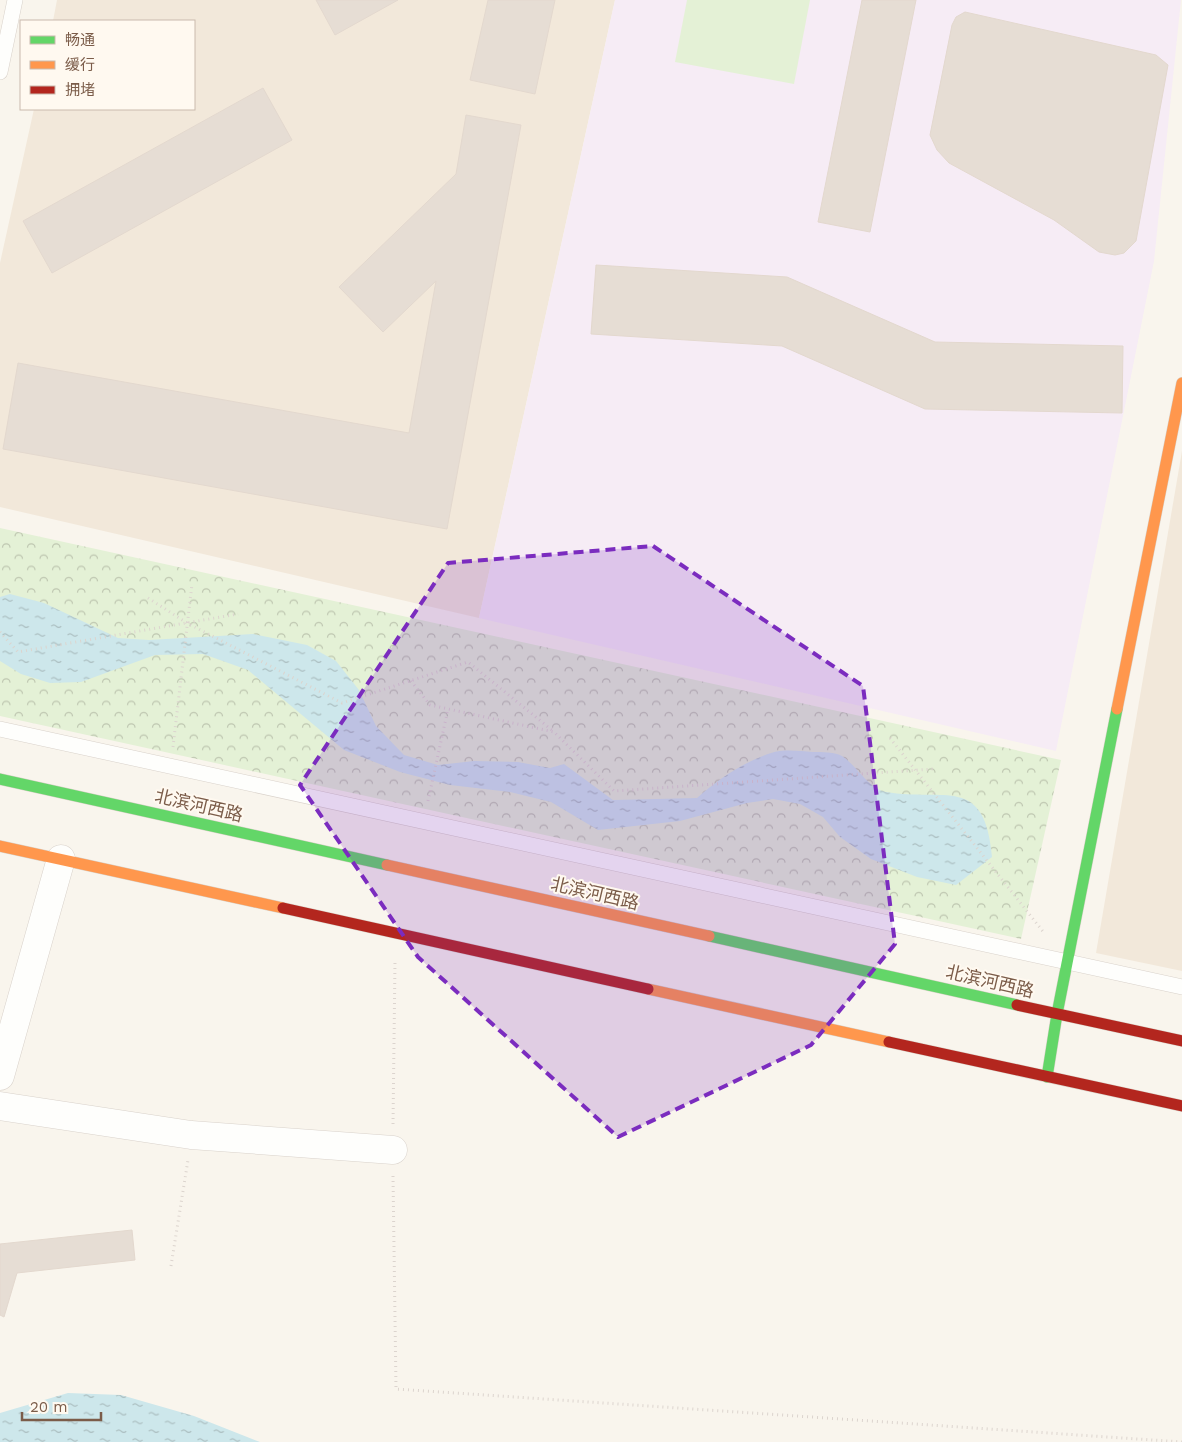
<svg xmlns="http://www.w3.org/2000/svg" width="1182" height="1442" font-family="'Work Sans','Noto Sans SC',sans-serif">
<defs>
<pattern id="park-crowns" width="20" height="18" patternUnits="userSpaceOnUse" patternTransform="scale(1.25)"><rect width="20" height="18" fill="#e4f1d6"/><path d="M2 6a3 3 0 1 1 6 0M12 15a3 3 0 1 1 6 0" fill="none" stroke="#bec6b0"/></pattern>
<pattern id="water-ripples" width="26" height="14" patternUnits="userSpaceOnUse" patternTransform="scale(1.25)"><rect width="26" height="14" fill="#cde7eb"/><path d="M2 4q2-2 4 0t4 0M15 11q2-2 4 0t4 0" fill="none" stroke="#abbec0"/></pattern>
</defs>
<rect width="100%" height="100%" fill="#f9f5ed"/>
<path fill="#f2e8da" d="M57,0H615L479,618L0,507V263L34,109H194V21H53Z
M1182,451V971L1096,953Z"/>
<path fill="#f6ecf5" d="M615,0H1181L1154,261L1056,751L479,618Z"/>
<path fill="url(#park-crowns)" d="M0,528L1061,760L1021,939L0,716Z"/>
<path fill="#e4f1d6" d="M687,0H810L794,84L675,62Z"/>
<path fill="url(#water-ripples)" d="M10,594L44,603L118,638L149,640L253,634L307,645L336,661L359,690L376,726L404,755L438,765L474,761L518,762L550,768L564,764L613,800L697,798C719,779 743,762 771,753C783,749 800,751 813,752C821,752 836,752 842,756C856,765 869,789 886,792C945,802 985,774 992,857L956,885L917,877L871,859L840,837L823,817L800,804L773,799L747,803L680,821L598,830L551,802L510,792L450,785L400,772L344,750L248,670L203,654L155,655L81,682L50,683L21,674L0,661V597Z
M68,1393L121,1395L194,1416L260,1442H0V1413Z"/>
<path fill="#e6ddd4" stroke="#e3d8ce" d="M316,0H398L335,35Z
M488,0H555L535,94L470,80Z
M862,0H916L870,232L818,222Z
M965,12L1156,55L1168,65L1136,241L1124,253L1115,255L1099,252L1054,220L949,163L937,150L930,135L952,25L956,17Z
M263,88L292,140L52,273L23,221Z
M466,115L521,125L447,529L3,449L18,363L409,433L436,281L383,332L339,287L456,174Z
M596,265L787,277L935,342L1123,346L1122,413L925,409L782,346L591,334Z
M132,1230L135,1260L17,1273L4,1317L0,1315V1244Z"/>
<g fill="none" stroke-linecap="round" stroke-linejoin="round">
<g stroke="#d9d2cb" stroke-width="16">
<path id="lane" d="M0,72L15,0
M0,729L1182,987"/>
</g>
<g stroke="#d9d2cb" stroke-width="29">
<path id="street" d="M0,1076L61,859
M0,1106L191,1135L393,1150"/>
</g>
<g stroke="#d9d1c8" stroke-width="12">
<path id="fast" d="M0,779L387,865
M709,936L1017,1005
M1047,1077L1057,1014L1117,709"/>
</g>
<g stroke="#d9d1c8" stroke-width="12">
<path id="slow" d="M1117,709L1182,383
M0,846L283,908
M387,865L709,936
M648,989L889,1042"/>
</g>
<g stroke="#d9d1c8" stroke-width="12">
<path id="jam" d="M283,908L648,989
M1017,1005L1182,1041
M889,1042L1182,1106"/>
</g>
<path stroke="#dcd4ce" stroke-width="3" stroke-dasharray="1 4" stroke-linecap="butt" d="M148,598L187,623L342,703L468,662L553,731
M0,632L18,652L238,614
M411,681L430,705L554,732L614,791L933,769
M890,738L1045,934
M173,747L192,584
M428,801L448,709
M393,1124L395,961
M393,1176L396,1389L1182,1442
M171,1266L188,1160"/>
<use href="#lane" stroke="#fefefc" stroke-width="15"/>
<use href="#street" stroke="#fefefc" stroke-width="28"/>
<use href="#fast" stroke="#63d668" stroke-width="11"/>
<use href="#slow" stroke="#ff974d" stroke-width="11"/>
<use href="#jam" stroke="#b3261e" stroke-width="11"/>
</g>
<path fill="#7b2cbf" fill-opacity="0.2" stroke="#7b2cbf" stroke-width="4" stroke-dasharray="10 6" stroke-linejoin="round" d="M653,546L863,686L895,944L811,1045L618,1137L418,957L300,785L448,563Z"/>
<g text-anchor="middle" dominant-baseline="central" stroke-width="4" stroke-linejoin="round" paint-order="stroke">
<g font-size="18" fill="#7b5c49" stroke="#fff9f0">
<text transform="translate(199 805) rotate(13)">北滨河西路</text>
<text transform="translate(595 893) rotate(13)">北滨河西路</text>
<text transform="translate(990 981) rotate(13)">北滨河西路</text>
</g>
</g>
<rect x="20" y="20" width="175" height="90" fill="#fff9f0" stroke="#cabaad"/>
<rect x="30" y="36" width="25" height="8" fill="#63d668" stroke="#cabaad"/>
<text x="65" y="45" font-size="15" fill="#7b5c49">畅通</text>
<rect x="30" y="61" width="25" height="8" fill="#ff974d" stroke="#cabaad"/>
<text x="65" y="70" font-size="15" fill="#7b5c49">缓行</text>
<rect x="30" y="86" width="25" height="8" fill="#b3261e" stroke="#cabaad"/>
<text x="65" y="95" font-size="15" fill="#7b5c49">拥堵</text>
<path d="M22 1412v8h79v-8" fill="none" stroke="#7b5c49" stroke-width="2.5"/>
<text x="30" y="1412" font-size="15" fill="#7b5c49" stroke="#fff9f0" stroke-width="4" paint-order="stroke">20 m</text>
</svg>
